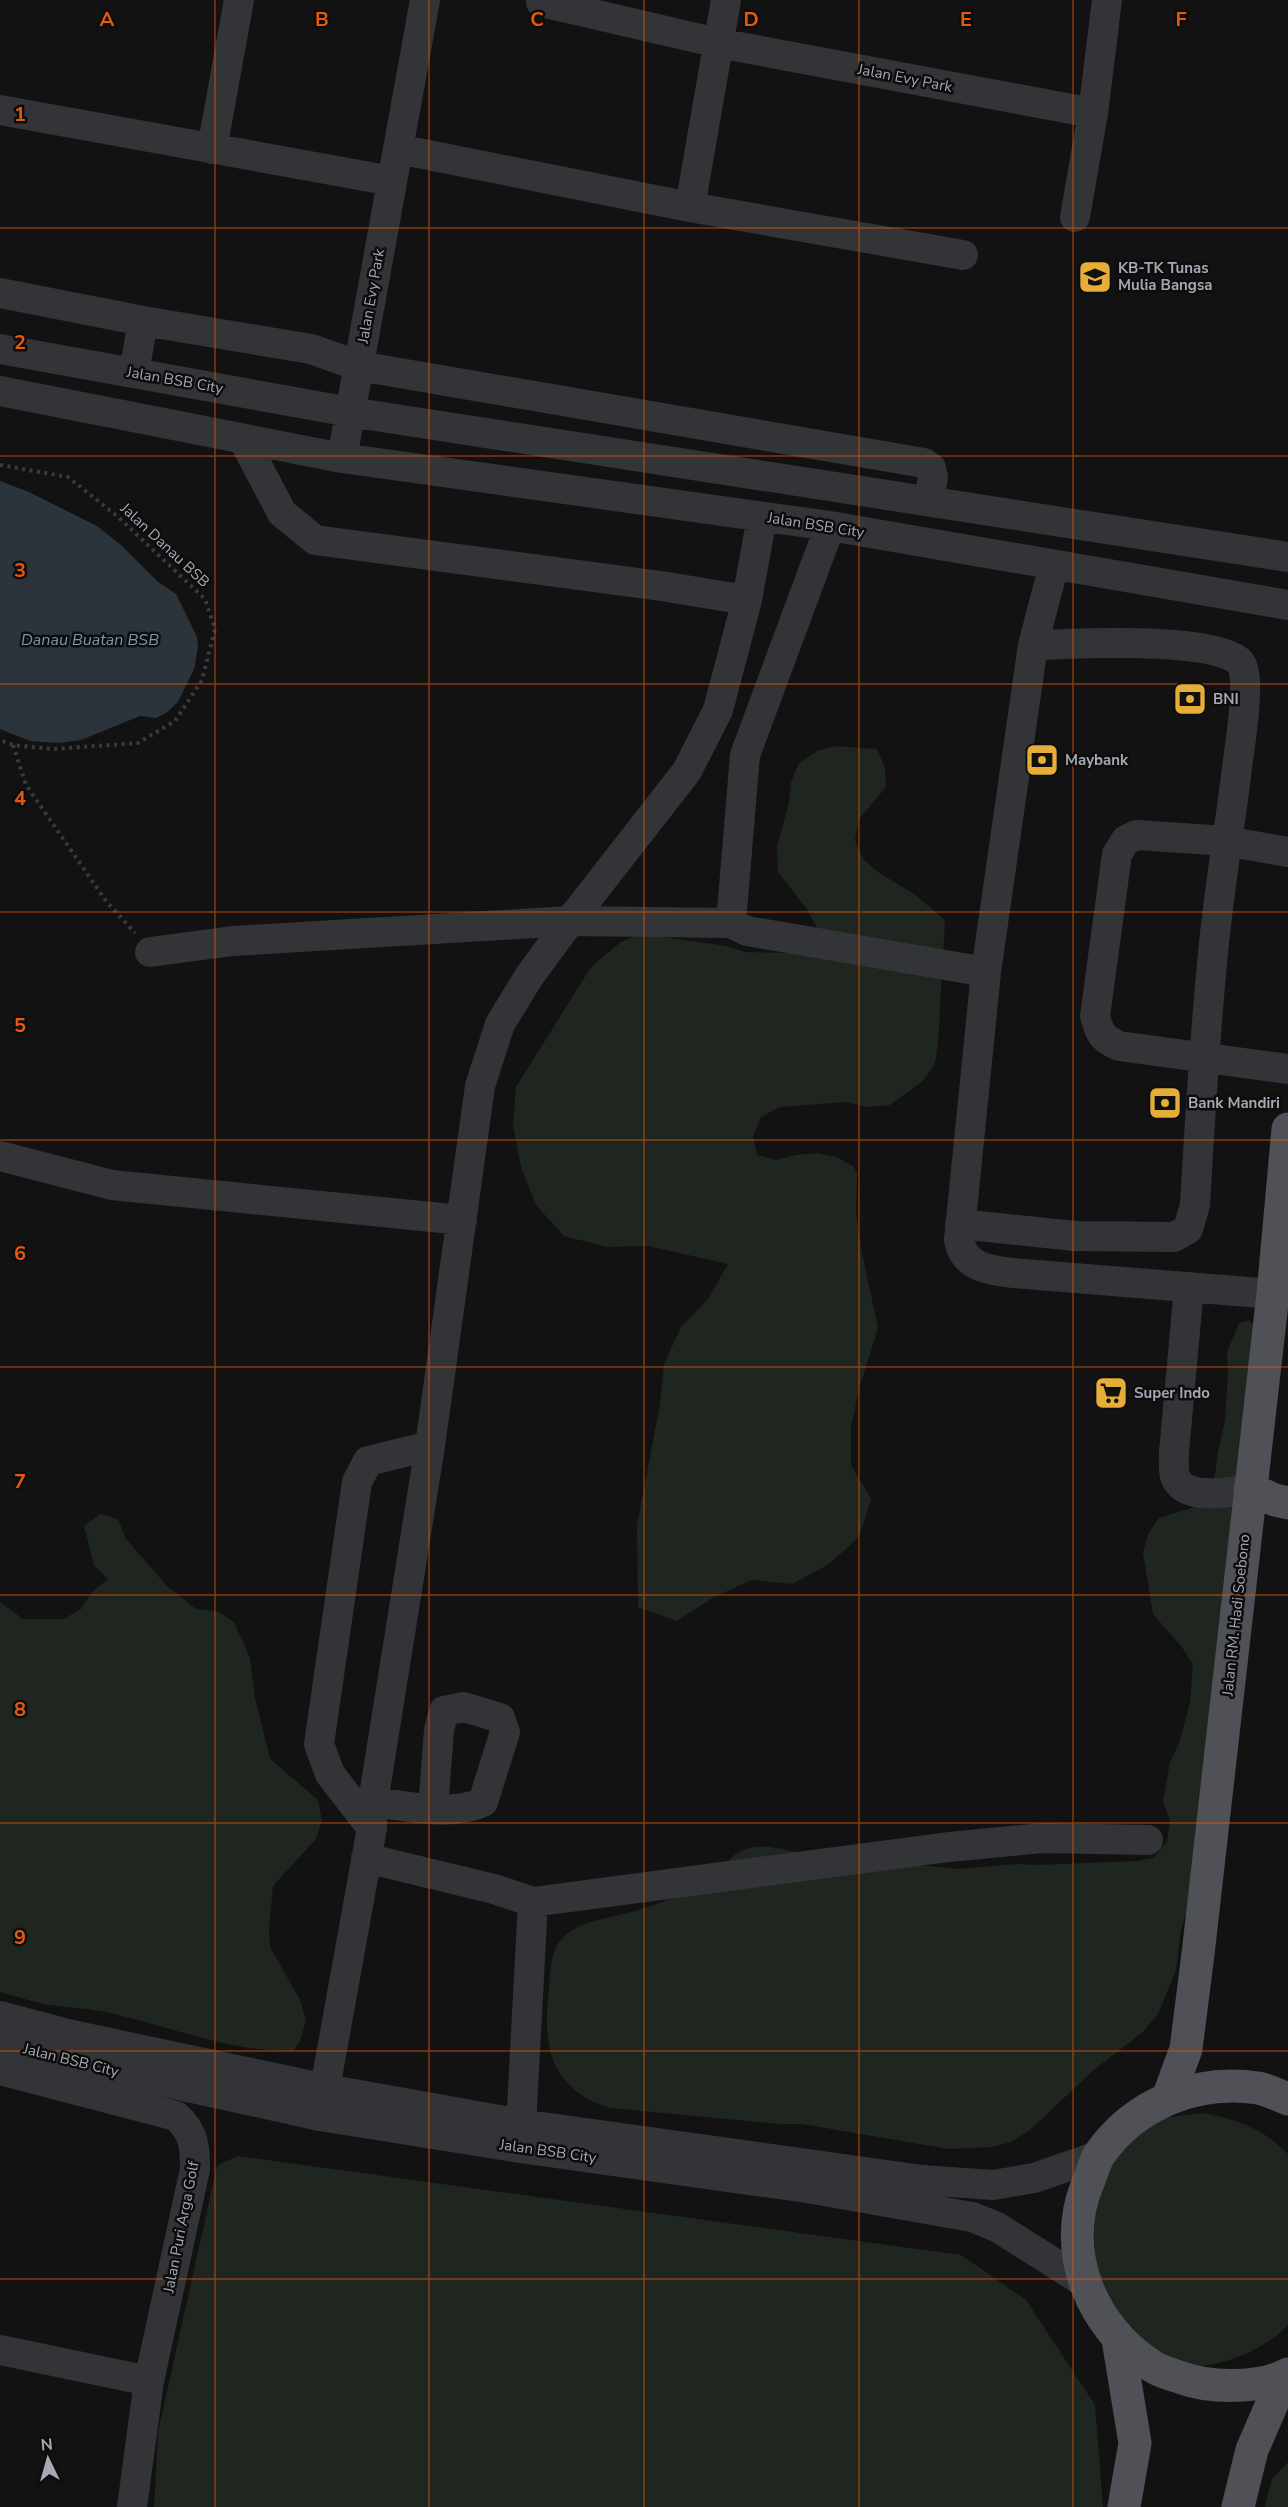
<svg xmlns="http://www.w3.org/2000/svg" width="1288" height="2507" font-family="'Nunito Sans',sans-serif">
<rect width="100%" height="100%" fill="#121213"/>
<path fill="#1f261f" d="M835,746L877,749L885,768L886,787L859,819L855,840L863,859L878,872L914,894L945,920L938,1043L935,1063L924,1080L890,1105L868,1107L846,1102L780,1107L761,1117L753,1136L757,1155L776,1160L796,1155L816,1153L837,1157L853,1166L857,1173L856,1214L862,1253L878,1328L860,1386L851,1426V1465L871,1499L859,1537L828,1565L792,1584L752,1580L714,1597L677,1621L638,1607L637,1525L660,1404L664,1364L681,1327L708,1299L728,1264L648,1246L607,1247L564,1236L536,1205L521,1167L513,1126L516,1087L591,967L621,942L641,934L727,946L745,952L784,953L805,946L817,928L806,908L778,872L777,847L789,802L791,782L799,763L817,751Z
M1249,1320L1255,1327L1193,1890L1181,1930L1176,1970L1158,2014L1143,2032L1095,2069L1030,2130L1011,2142L992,2147L949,2149L802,2124H780L610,2108C550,2089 542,2046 549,1989C550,1975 550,1956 558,1944C573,1921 607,1919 631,1912C648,1907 667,1901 683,1894C694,1889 710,1881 718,1872C727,1863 732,1854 745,1849C760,1844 775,1847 790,1851L957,1869L1017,1864L1036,1865L1136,1861L1154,1858L1167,1841L1170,1821L1163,1802L1170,1762L1179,1743L1190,1703L1193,1664L1181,1646L1153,1614L1143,1553L1148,1534L1159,1518L1211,1502L1218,1452L1225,1420L1228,1373L1227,1352L1239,1323Z
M100,1514L118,1519L126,1539L166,1585L196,1609L217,1611L234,1622L250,1658L255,1698L270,1759L318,1800L322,1820L316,1839L273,1886L269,1927L270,1947L300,2000L306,2021L300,2041L293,2051C226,2052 165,2024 100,2011C86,2008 72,2008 58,2006C39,2004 19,1997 0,1992V1602L23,1619H64L81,1609L92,1592L108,1579L94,1565L84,1526Z
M1203,2113C1236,2119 1264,2129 1288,2154V2325C1264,2352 1202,2377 1166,2362C1159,2358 1151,2350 1144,2345C1125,2331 1105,2316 1085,2302L1094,2164L1162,2118Z
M237,2156L961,2255L1026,2300L1095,2405L1103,2507H154L158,2432L217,2166Z
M1288,2462V2507H1265L1272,2479Z"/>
<path fill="#2c343b" d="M0,481L29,492L97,526L121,545L157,581L176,594L197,637L198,647L194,669L178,702L166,713L156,718L140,716L81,740L59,743L30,741L0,729Z"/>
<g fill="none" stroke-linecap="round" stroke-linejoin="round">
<path stroke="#393b3f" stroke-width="4" stroke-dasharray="3 4.5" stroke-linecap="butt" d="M0,465L68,477L117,516L205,599L215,629L202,680L175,721L138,743L53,749L13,745L0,740
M13,745L26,785L106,901L135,933"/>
<path stroke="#333438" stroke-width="30" d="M541,2L718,43L1093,113
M0,110L392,181
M212,149L239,0
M398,149L690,207L963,255
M690,207L726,0
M1075,217L1093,113L1107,0
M0,293L143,321L311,349L359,366L924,463L931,468L933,477L929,501
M0,349L350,412L1288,557
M134,373L143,321
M0,391L342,458L830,526L1288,605
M243,439L282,513L315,540L661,586L747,600
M342,458L425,0
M1054,565L1033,645L986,972L959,1240C964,1268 990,1270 1013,1273L1273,1294
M1288,852L1226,841L1137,835L1126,840L1117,854L1095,1016C1100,1035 1102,1038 1119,1046L1288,1069
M731,923L745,755L830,526
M150,952L233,941L570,921L731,923L747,931L986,972
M0,1156L112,1185L462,1220
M960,1224L1075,1236L1174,1237L1188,1229L1195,1205C1200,1117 1205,1030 1214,943C1220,884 1230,826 1237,768C1239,749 1253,672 1239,661C1207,636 1077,644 1033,645
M1189,1287L1174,1452C1174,1459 1173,1469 1175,1476C1184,1502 1231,1492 1250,1489
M373,1802C408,1806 451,1817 483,1802L505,1732L500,1718L464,1707L444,1711L439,1730L433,1809
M372,1828L330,1774L319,1744L357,1482L368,1461L430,1446
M366,1858L494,1889L533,1902L520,2145
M533,1902L949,1847L1042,1838L1148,1840
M0,2016L72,2035L326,2089L521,2124L922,2180L993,2185L1034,2178L1098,2156
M0,2042L65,2060L320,2116L520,2148L807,2188L972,2217L997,2227L1084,2282
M0,2070L176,2116C194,2132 195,2146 195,2169L149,2381L132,2507
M320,2116L372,1828L373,1802L430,1446L480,1086L500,1024L530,975L570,921L687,771L718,710L747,600L762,517
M0,2350L149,2381"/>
<path stroke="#4f5157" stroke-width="33" d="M1250,1489L1275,1500L1288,1503
M1168,2098L1186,2049L1198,1954L1273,1294L1288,1129
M1288,2099C1278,2095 1268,2090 1258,2088C1197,2079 1135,2103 1099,2155C1094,2164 1091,2176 1087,2185C1060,2253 1092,2328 1152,2366C1160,2372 1172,2374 1182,2378C1209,2388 1261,2389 1288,2374
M1118,2339L1135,2443L1124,2507
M1238,2507L1252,2450L1284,2376"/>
</g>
<path fill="none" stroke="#e8590c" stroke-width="1.5" stroke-opacity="0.55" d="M215,0V2507M429,0V2507M644,0V2507M859,0V2507M1073,0V2507M0,228H1288M0,456H1288M0,684H1288M0,912H1288M0,1140H1288M0,1367H1288M0,1595H1288M0,1823H1288M0,2051H1288M0,2279H1288"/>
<defs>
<g id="school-square" transform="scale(1.725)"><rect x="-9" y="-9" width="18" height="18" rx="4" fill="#e6ad38" stroke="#0d0d0e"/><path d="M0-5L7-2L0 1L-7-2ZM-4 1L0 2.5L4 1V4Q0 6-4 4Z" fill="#111"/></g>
<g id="bank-square" transform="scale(1.725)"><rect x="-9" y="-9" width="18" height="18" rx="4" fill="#e6ad38" stroke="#0d0d0e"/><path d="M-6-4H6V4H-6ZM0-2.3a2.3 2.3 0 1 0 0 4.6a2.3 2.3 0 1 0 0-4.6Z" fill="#111"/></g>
<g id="supermarket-square" transform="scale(1.725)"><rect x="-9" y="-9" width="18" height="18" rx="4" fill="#e6ad38" stroke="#0d0d0e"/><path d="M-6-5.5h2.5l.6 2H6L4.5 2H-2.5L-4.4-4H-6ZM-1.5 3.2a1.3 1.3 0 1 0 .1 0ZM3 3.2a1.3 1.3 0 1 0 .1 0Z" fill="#111"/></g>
</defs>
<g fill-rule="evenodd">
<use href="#school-square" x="1095" y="277"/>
<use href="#bank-square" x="1190" y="699"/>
<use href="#bank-square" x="1042" y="760"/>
<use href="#bank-square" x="1165" y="1103"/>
<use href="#supermarket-square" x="1111" y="1393"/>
</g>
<g text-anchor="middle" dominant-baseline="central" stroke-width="5" stroke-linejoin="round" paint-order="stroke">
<g font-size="15" fill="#a4a9b3" stroke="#0d0d0e">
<text transform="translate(905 78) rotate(11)">Jalan Evy Park</text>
<text transform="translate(371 296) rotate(-80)">Jalan Evy Park</text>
<text transform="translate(175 380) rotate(10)">Jalan BSB City</text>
<text transform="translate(816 525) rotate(9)">Jalan BSB City</text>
<text transform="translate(165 545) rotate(43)">Jalan Danau BSB</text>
<text transform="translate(1236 1615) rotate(-84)">Jalan RM. Hadi Soebono</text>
<text transform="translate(71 2060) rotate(14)">Jalan BSB City</text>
<text transform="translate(548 2151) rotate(8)">Jalan BSB City</text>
<text transform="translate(181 2227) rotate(-79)">Jalan Puri Arga Golf</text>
</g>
<g font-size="15" font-weight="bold" fill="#a4a9b3" stroke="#0d0d0e" text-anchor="start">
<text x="1118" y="268">KB-TK Tunas<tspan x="1118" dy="17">Mulia Bangsa</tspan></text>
<text x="1213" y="699">BNI</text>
<text x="1065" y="760">Maybank</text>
<text x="1188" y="1103">Bank Mandiri</text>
<text x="1134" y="1393">Super Indo</text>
</g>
<g font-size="16" font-style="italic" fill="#7d96ad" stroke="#0d0d0e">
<text x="90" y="640">Danau Buatan BSB</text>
</g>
</g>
<g font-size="20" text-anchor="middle" font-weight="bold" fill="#e8590c" stroke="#0d0d0e" stroke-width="5" stroke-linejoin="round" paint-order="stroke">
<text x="107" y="26">A</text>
<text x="322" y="26">B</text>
<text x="537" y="26">C</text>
<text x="751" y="26">D</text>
<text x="966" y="26">E</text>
<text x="1181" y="26">F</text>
<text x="20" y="121">1</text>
<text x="20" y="349">2</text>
<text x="20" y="577">3</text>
<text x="20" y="805">4</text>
<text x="20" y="1032">5</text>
<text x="20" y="1260">6</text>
<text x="20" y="1488">7</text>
<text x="20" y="1716">8</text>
<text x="20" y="1944">9</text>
</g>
<g transform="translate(48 2459) rotate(355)" stroke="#0d0d0e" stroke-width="4.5" paint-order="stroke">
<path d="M0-4.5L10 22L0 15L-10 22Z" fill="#a4a9b3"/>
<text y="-9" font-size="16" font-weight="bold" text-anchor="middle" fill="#a4a9b3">N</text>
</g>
</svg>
